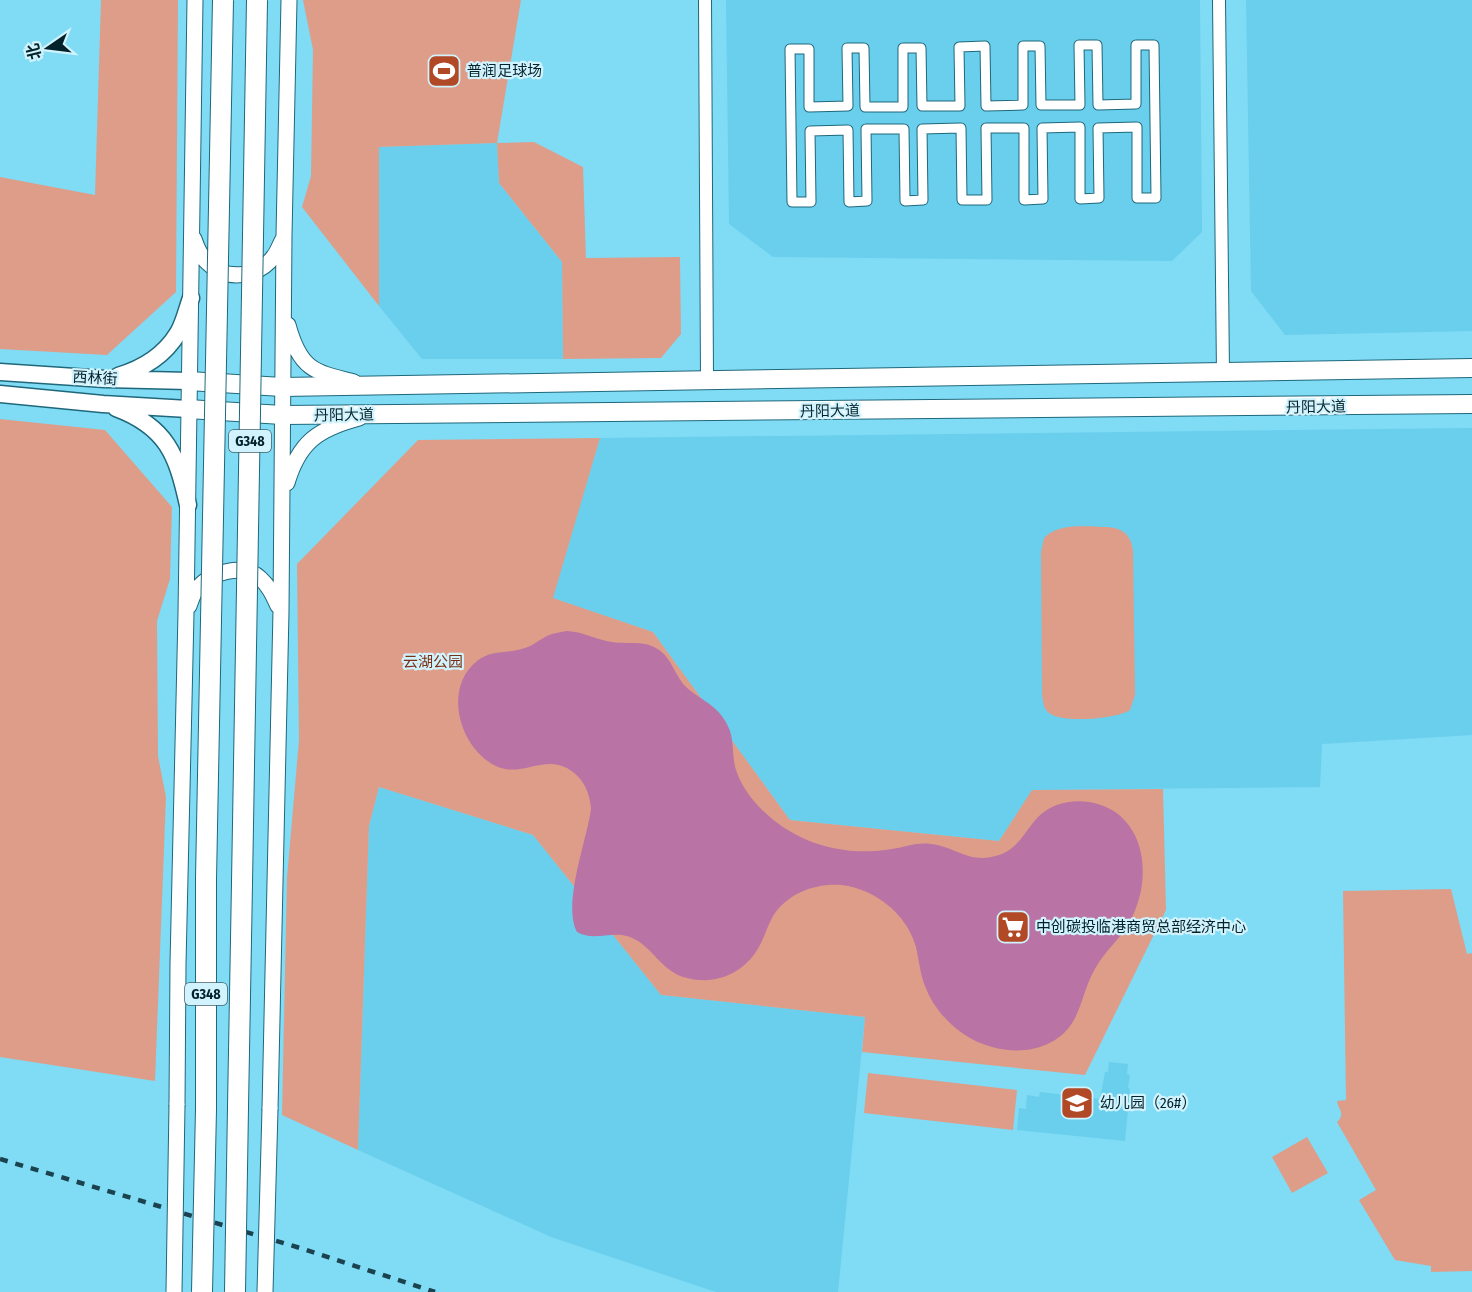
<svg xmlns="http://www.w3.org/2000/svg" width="1472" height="1292" font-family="'Fira Sans Condensed','Noto Sans SC',sans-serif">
<rect width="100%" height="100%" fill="#80dbf5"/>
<path fill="#69cfec" d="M726,0H1200L1202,232L1172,261L773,257L729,224Z
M1246,0H1472V331L1285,335L1251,291Z
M497,143L499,183L562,262L563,359H422L379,306V147Z
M1472,428V735L1322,744L1320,787L1033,790L999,841L790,820L653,632L552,598L600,438Z
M379,787L533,835L661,995L865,1017L838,1292H716L551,1237L358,1150L369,826Z
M1109,1062L1128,1064L1127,1074L1130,1075L1128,1088L1130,1089L1125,1141L1017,1130L1019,1108L1026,1109L1027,1095L1039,1097L1040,1092L1100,1099L1105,1072H1108Z"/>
<path fill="#de9d88" d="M101,0H178L176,292L107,355L0,349V177L95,195Z
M303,0H521L497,143L534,142L583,167L586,258L680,257L681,334L661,358L563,359L562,262L499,183L497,143L379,147V306L302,207L311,176L313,50Z
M0,419L105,430L172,507L170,579L157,621L158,756L166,797L155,1081L0,1057Z
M600,438L553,598L653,632L790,820L999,841L1032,790L1163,789L1166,910L1085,1075L862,1052L865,1017L661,995L533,835L379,787L369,826L358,1150L282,1115L287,878L299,740L297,564L418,440Z
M1108,527C1124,529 1131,535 1133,551L1135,695L1130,710C1117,719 1059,724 1048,712C1043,708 1043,700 1042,694L1041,552L1044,538C1059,522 1088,527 1108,527Z
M1451,889L1467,954L1472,953V1271L1431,1272V1266L1395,1260L1359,1200L1376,1190L1337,1122C1346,1114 1338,1109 1337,1101L1346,1100L1343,891Z
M868,1073L1017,1090L1013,1130L864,1113Z
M1307,1137L1328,1173L1292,1193L1272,1157Z"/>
<path fill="#b973a4" d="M567,631C585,632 596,640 612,642C631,645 648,638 664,654C673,664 677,678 686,687C703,702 721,706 730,731C734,743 732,757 736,770C746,801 778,828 807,840C834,851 863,854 892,849C906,847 917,842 931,844C957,847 970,865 999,855C1018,849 1025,831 1038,817C1059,796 1095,797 1118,814C1150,840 1148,890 1129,923C1120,939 1105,951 1096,967C1086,983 1083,1002 1075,1018C1060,1048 1023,1056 992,1047C962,1039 936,1015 925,986C920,973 919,960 916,947C907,914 875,889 842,885C815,883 788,893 773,916C768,925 765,935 760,945C746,972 717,986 687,978C661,972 653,946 630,937C612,930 594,942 577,932C562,904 587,840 591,809C590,792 583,777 567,768C543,755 520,778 496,766C460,749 442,689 477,661C492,649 508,654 525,648C533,646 540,639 549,635C554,633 561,632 567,631Z"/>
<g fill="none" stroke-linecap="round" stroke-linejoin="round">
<g stroke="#1f687b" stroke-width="11">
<path id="pedestrian" d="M1079,45H1097L1098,105L1136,104V45H1154L1156,198H1137V127L1098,128L1099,198L1080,199V127L1042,128L1043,199L1024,200V128H986L987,200H962L961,128L922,129L923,200L905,201L904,129H866L867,201L849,202L848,130L810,131L811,202H792L790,49H809V107L848,106L847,48H864L865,107H903V48H921L922,106H960L959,47L985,46L986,106L1023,105V46H1040L1041,105H1080Z"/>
</g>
<g stroke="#1f687b" stroke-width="14">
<path id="minor" d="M705,0L707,380
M1219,0L1223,373"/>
</g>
<g stroke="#1f687b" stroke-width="17">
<path id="tertiary" d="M194,239C197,248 201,257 208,263C227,282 259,277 274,256C278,251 280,244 283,239
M288,325C300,369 313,372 354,382
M287,483C299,442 318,429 359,418
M189,606C191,601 193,593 197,589C210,572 243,563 260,578C269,586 273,595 278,606
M177,1105L178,964L186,613L195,0
M270,1109L281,611L284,235L289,0"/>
</g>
<g stroke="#1f687b" stroke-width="19">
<path id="secondary" d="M0,372L105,379L189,381
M118,376C142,369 164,356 178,333C184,323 187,309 191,298
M0,394L103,404L188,409
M116,408C167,427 177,455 188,505"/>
</g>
<g stroke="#1f687b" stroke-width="20">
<path id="primary" d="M189,381L282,387L1472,368
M188,409L282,415L1472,404"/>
</g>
<g stroke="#1f687b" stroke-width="22">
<path id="trunk" d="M206,879V1109
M238,1107L242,883"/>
</g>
<use href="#pedestrian" stroke="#fff" stroke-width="9"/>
<use href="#minor" stroke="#fff" stroke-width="12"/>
<use href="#tertiary" stroke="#fff" stroke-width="15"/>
<use href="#secondary" stroke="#fff" stroke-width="16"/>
<use href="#primary" stroke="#fff" stroke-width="18"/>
<use href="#trunk" stroke="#fff" stroke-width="20"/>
<path stroke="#1a434f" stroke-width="4.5" stroke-dasharray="8 8" stroke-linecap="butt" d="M0,1159L300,1248L435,1292"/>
<g stroke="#1f687b" stroke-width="17" stroke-linecap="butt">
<path id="tertiary-bridge" d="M174,1292L177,1105
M265,1292L270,1109"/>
</g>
<g stroke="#1f687b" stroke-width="22" stroke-linecap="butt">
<path id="trunk-bridge" d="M206,879L223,0
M242,883L257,0
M202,1292L206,1109
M235,1292L238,1107"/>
</g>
<use href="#tertiary-bridge" stroke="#fff" stroke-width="15"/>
<use href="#trunk-bridge" stroke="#fff" stroke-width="20"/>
</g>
<defs>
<g id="stadium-square" transform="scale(1.725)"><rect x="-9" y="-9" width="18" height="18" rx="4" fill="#b14926" stroke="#d1f3fe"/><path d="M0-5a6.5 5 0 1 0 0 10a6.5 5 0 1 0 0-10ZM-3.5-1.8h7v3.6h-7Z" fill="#fff"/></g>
<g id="supermarket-square" transform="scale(1.725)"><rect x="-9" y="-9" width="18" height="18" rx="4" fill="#b14926" stroke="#d1f3fe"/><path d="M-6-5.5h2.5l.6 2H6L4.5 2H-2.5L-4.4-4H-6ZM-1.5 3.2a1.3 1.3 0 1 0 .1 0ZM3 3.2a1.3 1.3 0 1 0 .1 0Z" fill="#fff"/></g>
<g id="school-square" transform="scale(1.725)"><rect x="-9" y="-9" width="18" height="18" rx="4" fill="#b14926" stroke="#d1f3fe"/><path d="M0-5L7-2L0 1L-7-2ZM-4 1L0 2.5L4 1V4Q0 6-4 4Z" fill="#fff"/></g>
</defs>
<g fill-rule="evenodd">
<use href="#stadium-square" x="444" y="71"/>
<use href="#supermarket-square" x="1013" y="927"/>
<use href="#school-square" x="1077" y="1103"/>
</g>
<g text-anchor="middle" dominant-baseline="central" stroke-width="4.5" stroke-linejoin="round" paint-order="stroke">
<g fill="#d1f3fe" stroke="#42616a" stroke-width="1.5">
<rect x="229" y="430" width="42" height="22" rx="4.5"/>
<rect x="185" y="983" width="42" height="22" rx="4.5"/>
</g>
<g font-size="14" font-weight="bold" fill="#04222a">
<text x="250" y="441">G348</text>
<text x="206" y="994">G348</text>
</g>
<g font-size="15" fill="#04222a" stroke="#d1f3fe" text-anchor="start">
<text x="467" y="71">普润足球场</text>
<text x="1036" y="927">中创碳投临港商贸总部经济中心</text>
<text x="1100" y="1103">幼儿园（26#）</text>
</g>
<g font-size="15" fill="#04222a" stroke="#d1f3fe">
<text transform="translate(95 378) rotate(3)">西林街</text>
<text transform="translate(1316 407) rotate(-1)">丹阳大道</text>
<text transform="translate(830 411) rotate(-1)">丹阳大道</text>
<text transform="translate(344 415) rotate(-1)">丹阳大道</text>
</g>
<g font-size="15" fill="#7b3016" stroke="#d1f3fe">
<text x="433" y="662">云湖公园</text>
</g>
</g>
<g transform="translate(48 48) rotate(256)" stroke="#d1f3fe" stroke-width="4.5" paint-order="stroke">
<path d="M0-4.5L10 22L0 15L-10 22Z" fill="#04222a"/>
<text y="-9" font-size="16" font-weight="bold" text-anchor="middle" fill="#04222a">北</text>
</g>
</svg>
